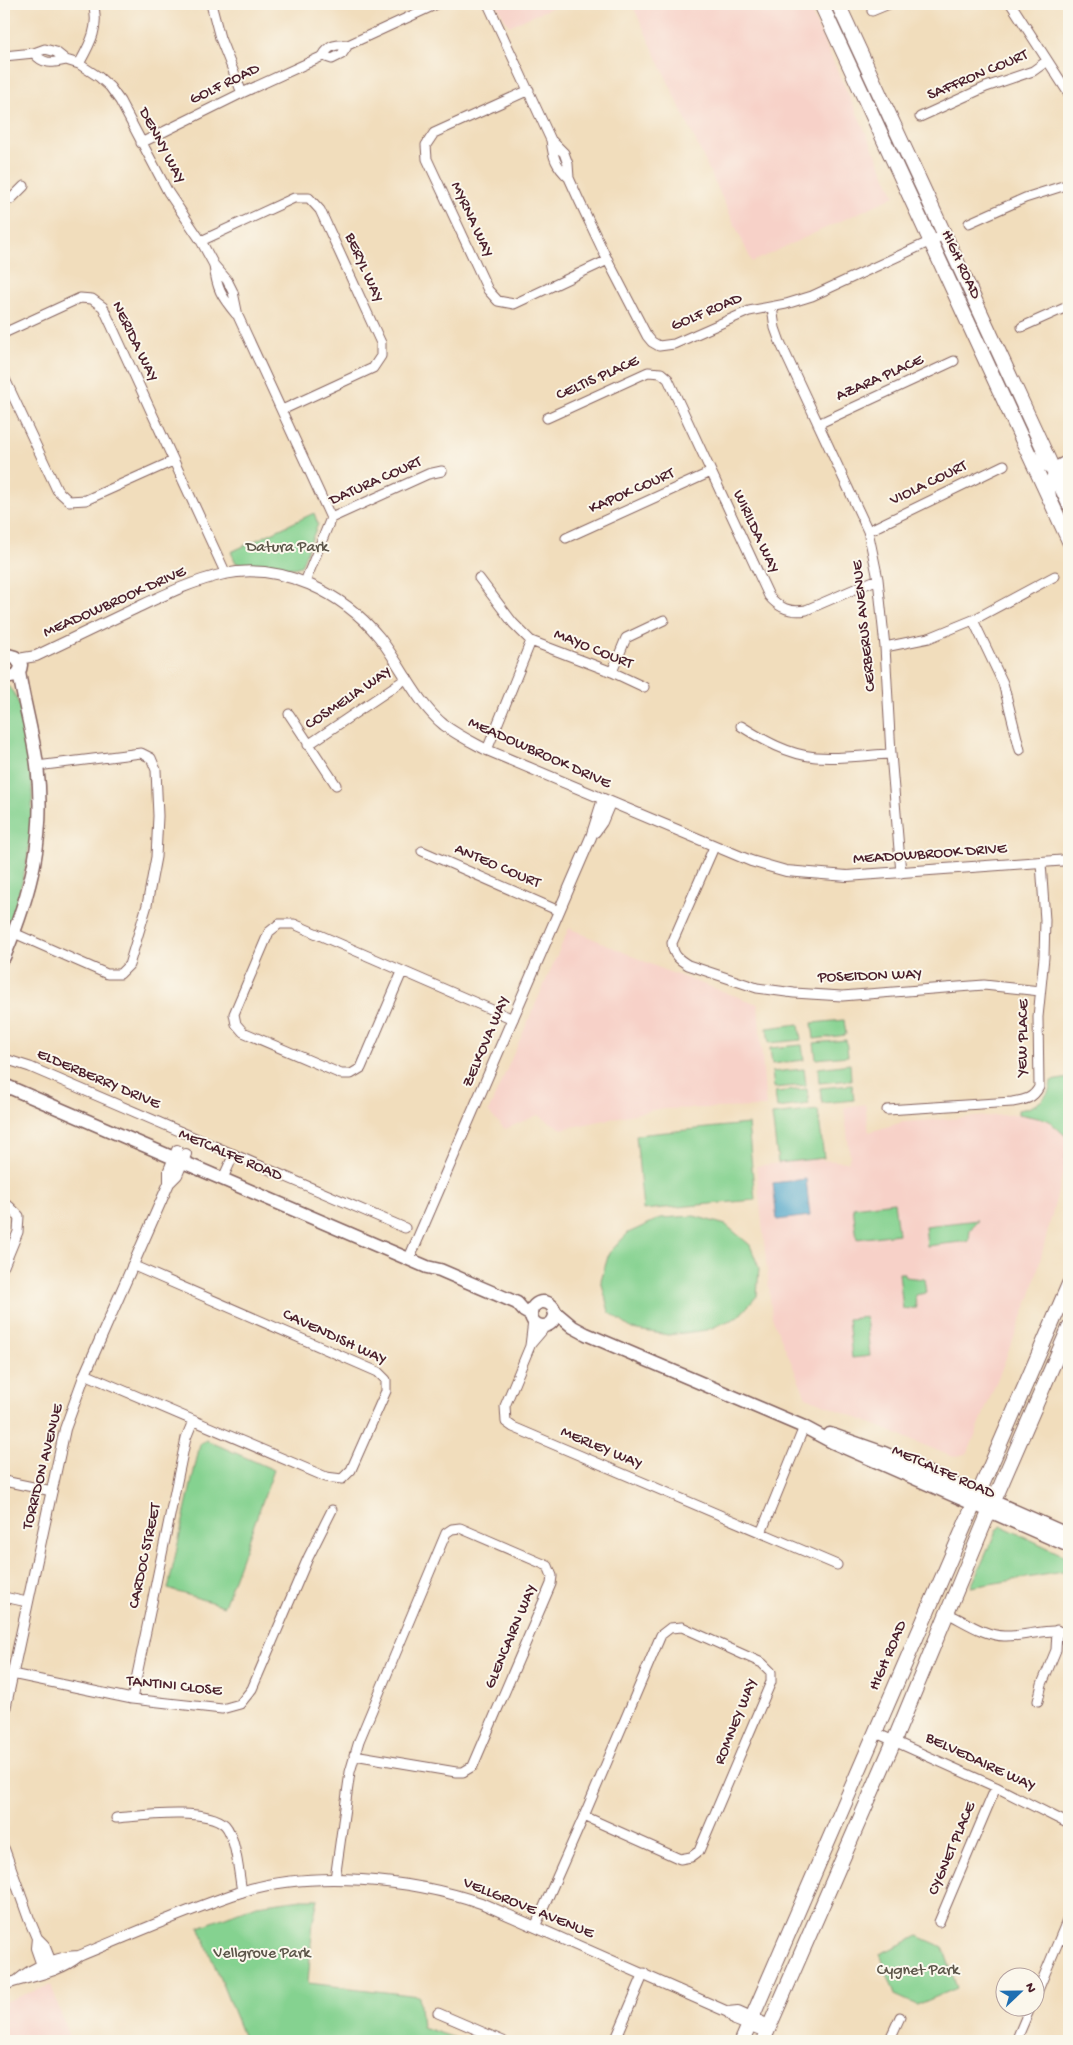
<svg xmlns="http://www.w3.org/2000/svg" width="1073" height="2045" font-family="'Gochi Hand',sans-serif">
<rect width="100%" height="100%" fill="#fbf7ec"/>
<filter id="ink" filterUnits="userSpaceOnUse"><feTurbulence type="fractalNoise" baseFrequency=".02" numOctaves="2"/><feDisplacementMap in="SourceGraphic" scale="10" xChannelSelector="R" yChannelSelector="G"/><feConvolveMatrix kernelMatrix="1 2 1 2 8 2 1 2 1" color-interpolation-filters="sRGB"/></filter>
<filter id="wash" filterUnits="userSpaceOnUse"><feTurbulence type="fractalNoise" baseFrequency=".0096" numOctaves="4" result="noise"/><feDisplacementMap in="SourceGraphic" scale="20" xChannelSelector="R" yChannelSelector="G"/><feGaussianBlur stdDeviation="1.12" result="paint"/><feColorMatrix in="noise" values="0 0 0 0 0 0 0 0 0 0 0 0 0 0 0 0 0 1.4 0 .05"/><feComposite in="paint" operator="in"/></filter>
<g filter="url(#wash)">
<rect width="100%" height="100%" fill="#f1ddbc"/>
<path fill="#f7d1c8" d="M496,4H560L509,26Z
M632,4H807L895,196L752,262Z
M569,928L664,970L758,1004L766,1107L658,1109L562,1129L538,1115L505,1129L488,1112Z
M865,1104L869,1132L903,1122L1018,1114L1048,1120L1068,1138L1065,1165L1031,1295L968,1453L953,1457L806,1397L772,1317L756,1166L811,1159L848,1162L850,1157L844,1107Z
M51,1985L70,2040L4,2041V2002Z"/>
<path fill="#85d290" stroke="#68785e" d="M314,513L318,524L301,566C287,572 253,564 236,563L231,552Z
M4,683C19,693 23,717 26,734C39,808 32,867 4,936Z
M844,1020L846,1035L814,1039L812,1023Z
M799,1024L801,1040L769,1043L767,1028Z
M846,1040L848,1056L816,1059L814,1043Z
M802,1045L804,1060L772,1064L770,1048Z
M850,1064L851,1080L819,1083L818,1068Z
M804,1069L806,1085L774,1088L772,1072Z
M1069,1078V1170L1065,1165L1068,1138L1048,1120L1018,1114V1110C1034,1108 1050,1099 1051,1081Z
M852,1085L854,1100L822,1103L820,1088Z
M807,1089L809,1104L777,1108L775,1092Z
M818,1110L824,1158L778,1163L772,1115Z
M748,1124L755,1200L643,1210L636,1135Z
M894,1202L898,1234L857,1239L853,1207Z
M694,1216L726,1225L750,1245L759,1268L757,1296L738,1317L707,1330L668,1335L632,1329L609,1312L601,1280L609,1253L628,1233L661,1218Z
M978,1220L970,1230L969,1241L927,1246L925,1226Z
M899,1273H903L905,1277L924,1279L926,1293L915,1295L916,1308L903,1309Z
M866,1317L870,1356L852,1358L848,1319Z
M206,1440L274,1470L224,1606L168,1589L200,1444Z
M1002,1526L1069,1558V1571L971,1587L997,1529Z
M302,1899H318L313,1921L308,1983L419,1996L422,2027L464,2041H235L244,2038L199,1927L257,1905Z
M918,1936L943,1947L957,1988L917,2005L895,1995L880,1954Z"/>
<path fill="#4da4c9" stroke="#4c627a" d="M806,1179L810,1216L777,1220L773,1183Z"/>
</g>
<g filter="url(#ink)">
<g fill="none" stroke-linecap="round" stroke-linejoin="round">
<g stroke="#84625e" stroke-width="11">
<path id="minor" d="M211,4L220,38L242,93
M488,4L551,140C553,158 556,166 569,178
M1011,4L1069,94
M872,11L889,4
M34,53C43,65 52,63 66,60
M4,56L34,53L45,49L56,52L66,60L79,64L99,77L110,87L120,101L168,192L201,241L214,265L227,280L233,292L238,316L331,518
M323,56L332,59L342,54L348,45
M79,64C90,44 100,27 93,4
M529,90L434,133L426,145L427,159L488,290L498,301L514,304L608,260
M920,117L986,87L1033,71L1047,61
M551,140L564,153L568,164L569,178L578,198L605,255L647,336L652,342L659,346L674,344L749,311L786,304L812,296L944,235
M141,143L242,93L323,56C329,45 336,44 348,45L437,4
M4,202L11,199L24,186
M969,223L1025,198L1069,184
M201,241L294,198H309L320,210L381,343V356L373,368L282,410
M214,266C217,289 221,296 236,314
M772,307L775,328L780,342L868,531L878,579L885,647L891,754L901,873
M1022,327L1069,306
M4,333L80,298L92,299L103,307L226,574
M4,377L57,490L69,501L86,500L173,461
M547,418L648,372L661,373L668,379L769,596C779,608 790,613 806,610L878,579
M818,424L954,361
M868,531L1004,465
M566,538L711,472
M479,578L513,623L531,641L612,672L644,687
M305,582L331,518L428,474L442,471
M973,620L1003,683L1020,750
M885,647L929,638L973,620L1055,576
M612,672L626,638L664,620
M289,714L336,785
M741,726C763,740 789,755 816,757C841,759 866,755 891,754
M308,745L407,678
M487,750L531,641
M714,847L672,943C673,955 678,959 688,965L757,988L794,993L842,996L984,985L1040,991
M422,851L559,911
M14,933L107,974H120L129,965L147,905L156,857L158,816L156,770L151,758L141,753L37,766
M402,972L361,1068L351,1074H341L243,1032L236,1024L234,1014L269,932L279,924H294L513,1019
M5,1059L30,1067L405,1228
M887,1110L1012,1102C1024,1100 1033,1099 1039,1087L1038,1017L1044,957L1045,920L1041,863
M223,1178L234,1154
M4,1204L9,1206L19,1216L18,1232L4,1266
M533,1321L530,1346L505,1406L506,1422L513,1427L837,1565
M530,1345L542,1331L544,1326
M85,1374L326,1477L342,1479L351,1470L386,1391V1380L378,1372L132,1265
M4,1481L52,1491
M761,1533L804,1427
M4,1597L27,1602
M947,1613C964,1621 985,1636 1004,1636C1026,1637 1047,1627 1069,1633
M12,1674L132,1699L222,1709L240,1704L252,1689L308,1558L332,1510
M132,1699L186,1438L193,1421
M1038,1701L1042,1684L1056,1650L1057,1630
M876,1733L996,1787L1069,1824
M116,1818C141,1816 206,1807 225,1825C236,1837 239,1875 242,1892
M335,1879L350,1772L359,1741L446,1533L452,1529L460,1528L548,1566L552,1576L551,1584L473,1766L463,1772H456L354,1755
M939,1922L996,1787
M535,1927L584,1816L680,1859L691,1857L699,1851L771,1682V1672L762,1663L682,1627L670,1628L661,1635L584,1816
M1060,1938L1069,1942
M1036,1995L1069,1916
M438,2013L503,2041
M615,2041L644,1973
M889,2041L900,2017
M1016,2041L1030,2008"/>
</g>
<g stroke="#84625e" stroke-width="12">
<path id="tertiary" d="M1029,453L1053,471H1066L1069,469
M1051,497C1048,481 1052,464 1069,461
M18,659L36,656C68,641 100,625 132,610C162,596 192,581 224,574C281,562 343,593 379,637C401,665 416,702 444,725C457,735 472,742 487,750L751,861L786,871L847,876L1069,860
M595,832L602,822L610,803
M169,1183V1170L177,1150
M409,1259L591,837L603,799
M4,1714L65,1429L85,1374L169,1183L177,1175L186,1154
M4,1849L29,1919L37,1938L44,1945L54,1970
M37,1938L36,1948L44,1971
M18,1980C33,1967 59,1956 79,1956
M4,1985C29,1976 57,1974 79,1956C133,1934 186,1910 241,1892C311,1869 412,1879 481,1903L728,2012L735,2020L766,2032
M728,2012L738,2011L769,2025"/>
</g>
<g stroke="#84625e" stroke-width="15">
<path id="secondary" d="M4,657L8,655L15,657L21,665C20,675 13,679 4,676
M4,957C31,893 46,836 37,765C33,734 24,704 19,672
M4,1085L427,1267L440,1270L517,1303L524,1311L531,1315
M531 1314a12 12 0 1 1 24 0a12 12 0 1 1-24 0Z
M554,1311L573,1327L586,1334L804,1427L832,1442L1069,1546
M830,1434L884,1453L1069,1535"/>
</g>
<g stroke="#84625e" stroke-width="16">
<path id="primary" d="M821,4L1069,541
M838,4L1069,504
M742,2041L1069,1284
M763,2041L894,1741L984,1524L1069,1328"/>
</g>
<use href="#minor" stroke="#fff" stroke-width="9"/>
<use href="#tertiary" stroke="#fff" stroke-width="10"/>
<use href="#secondary" stroke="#fff" stroke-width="12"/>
<use href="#primary" stroke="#fff" stroke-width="14"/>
</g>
</g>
<g text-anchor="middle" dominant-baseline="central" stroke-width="4" stroke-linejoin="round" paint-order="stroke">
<g font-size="16" fill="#4a1f2b" stroke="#fbf7ec">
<text transform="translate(978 76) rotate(-23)">SAFFRON COURT</text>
<text transform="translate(225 85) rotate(-26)">GOLF ROAD</text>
<text transform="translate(161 146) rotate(62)">DENNY WAY</text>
<text transform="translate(471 220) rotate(65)">MYRNA WAY</text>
<text transform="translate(960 265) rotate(65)">HIGH ROAD</text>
<text transform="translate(363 268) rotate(66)">BERYL WAY</text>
<text transform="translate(707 313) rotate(-23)">GOLF ROAD</text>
<text transform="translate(134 342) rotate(64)">NERIDA WAY</text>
<text transform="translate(598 379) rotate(-24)">CELTIS PLACE</text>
<text transform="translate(880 379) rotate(-24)">AZARA PLACE</text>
<text transform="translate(376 482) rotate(-24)">DATURA COURT</text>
<text transform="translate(929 484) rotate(-26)">VIOLA COURT</text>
<text transform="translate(632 492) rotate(-24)">KAPOK COURT</text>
<text transform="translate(755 532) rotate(65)">WIRILDA WAY</text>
<text transform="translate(115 603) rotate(-24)">MEADOWBROOK DRIVE</text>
<text transform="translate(865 626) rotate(-96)">CERBERUS AVENUE</text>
<text transform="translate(593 650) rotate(22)">MAYO COURT</text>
<text transform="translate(349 699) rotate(-34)">COSMELIA WAY</text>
<text transform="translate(539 754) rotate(24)">MEADOWBROOK DRIVE</text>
<text transform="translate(930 855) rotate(-4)">MEADOWBROOK DRIVE</text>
<text transform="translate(497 867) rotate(23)">ANTEO COURT</text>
<text transform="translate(870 977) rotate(-2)">POSEIDON WAY</text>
<text transform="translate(1024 1038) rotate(-89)">YEW PLACE</text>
<text transform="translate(487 1042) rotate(-67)">ZELKOVA WAY</text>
<text transform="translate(98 1080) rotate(23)">ELDERBERRY DRIVE</text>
<text transform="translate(230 1156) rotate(23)">METCALFE ROAD</text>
<text transform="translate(334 1338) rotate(25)">CAVENDISH WAY</text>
<text transform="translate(601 1449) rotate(23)">MERLEY WAY</text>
<text transform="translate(44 1467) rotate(-76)">TORRIDON AVENUE</text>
<text transform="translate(943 1473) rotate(24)">METCALFE ROAD</text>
<text transform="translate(146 1556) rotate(-78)">CARDOC STREET</text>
<text transform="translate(512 1637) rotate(-67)">GLENCAIRN WAY</text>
<text transform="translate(889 1656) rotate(-67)">HIGH ROAD</text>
<text transform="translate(174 1687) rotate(6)">TANTINI CLOSE</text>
<text transform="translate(737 1722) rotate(-68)">ROMNEY WAY</text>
<text transform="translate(980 1763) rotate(25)">BELVEDAIRE WAY</text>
<text transform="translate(953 1849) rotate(-67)">CYGNET PLACE</text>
<text transform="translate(528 1909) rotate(22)">VELLGROVE AVENUE</text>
</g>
<g font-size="16" fill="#5c5549" stroke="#fbf7ec">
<text x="287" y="548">Datura Park</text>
<text x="262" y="1954">Vellgrove Park</text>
<text x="918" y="1971">Cygnet Park</text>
</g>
</g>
<rect width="1073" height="2045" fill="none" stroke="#fbf7ec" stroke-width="20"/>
<g transform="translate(1020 1992) rotate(68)"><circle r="24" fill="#fbf7ec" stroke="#b4a19f"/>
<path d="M0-4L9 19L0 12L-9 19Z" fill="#1f6fb2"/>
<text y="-8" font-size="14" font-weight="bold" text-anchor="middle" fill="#4a1f2b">N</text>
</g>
</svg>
